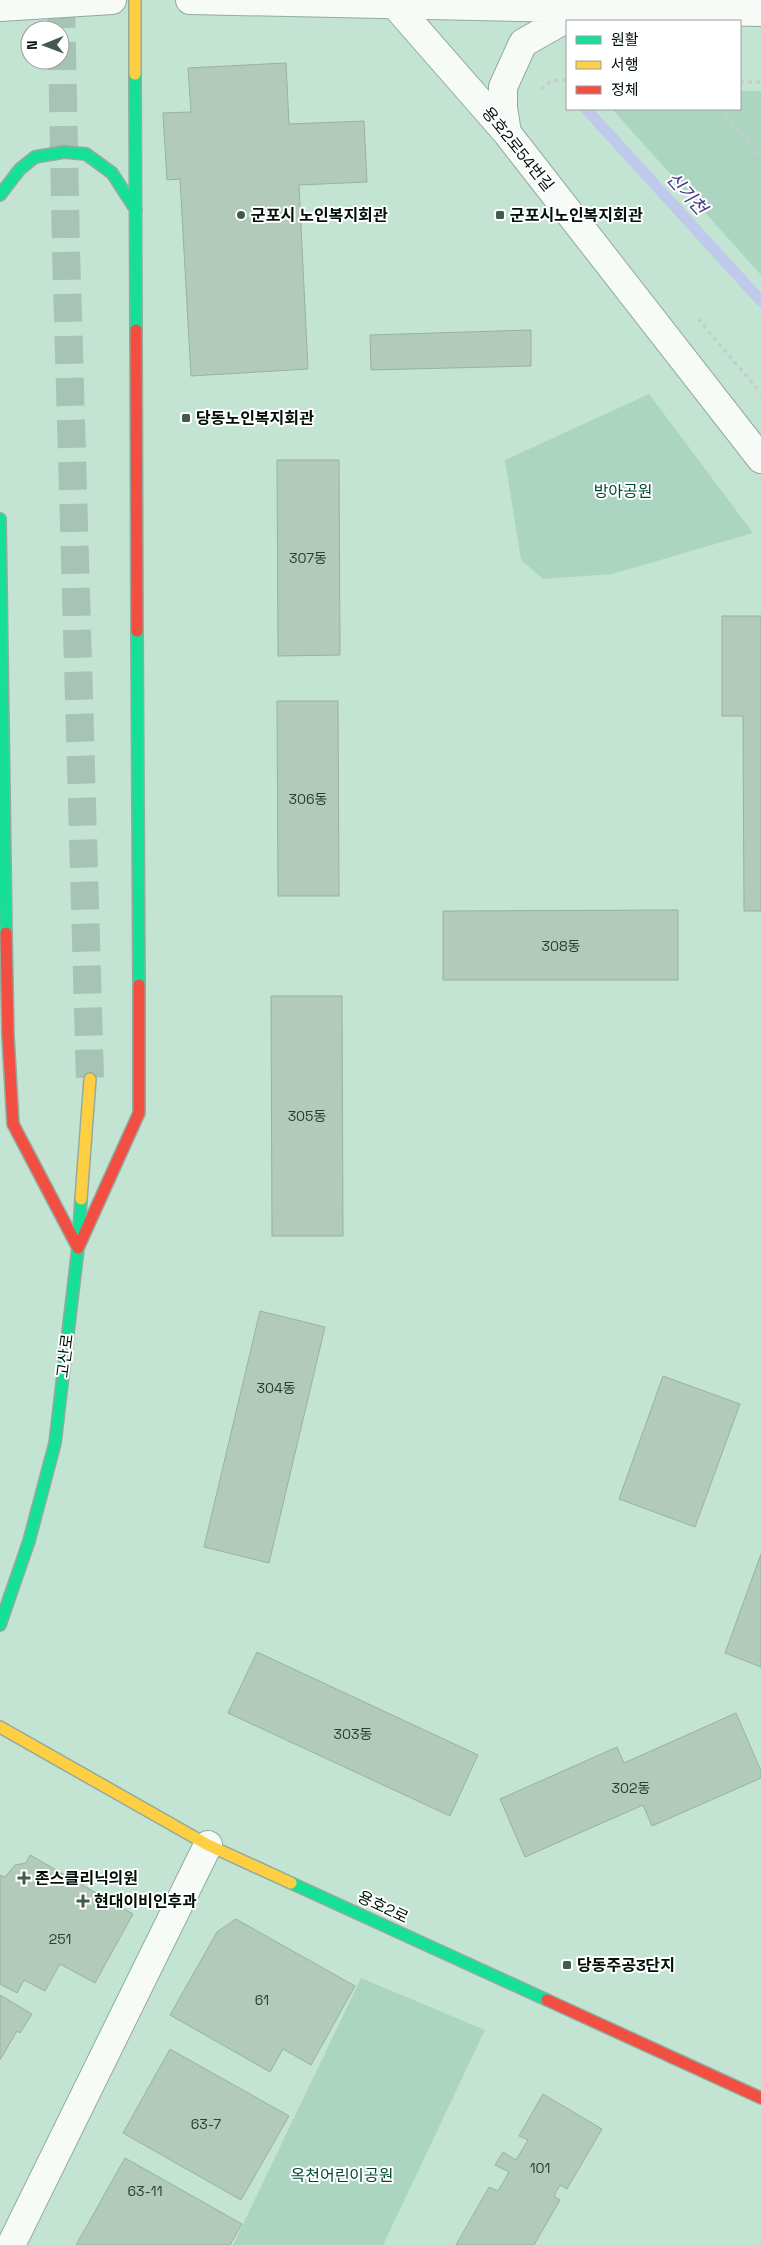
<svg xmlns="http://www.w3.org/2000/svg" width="761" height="2245" font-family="'Space Grotesk','Noto Sans KR',sans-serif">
<rect width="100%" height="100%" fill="#c3e3d3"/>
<path fill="#abd5c1" d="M740,91H761V275L612,109H740Z
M649,394L753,533L612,574L543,579L521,560L505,460Z
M361,1978L485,2030L383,2245H233Z"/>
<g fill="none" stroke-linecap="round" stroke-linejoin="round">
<path stroke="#bfc9eb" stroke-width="11" d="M586,109L761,301"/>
</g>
<path fill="#b1cab9" stroke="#9bb1a2" d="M286,63L289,124L364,121L367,182L299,185L308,369L191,376L180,179L167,180L163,113L191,112L188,68Z
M531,330V366L371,370L370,335Z
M277,460H339L340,655L278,656Z
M722,616H761V911H744L743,716H722Z
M277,701H338L339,896H278Z
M678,910V980H443V911Z
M271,996H342L343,1236H272Z
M260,1311L325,1327L269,1563L204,1547Z
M663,1376L740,1404L695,1527L619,1499Z
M761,1554V1667L725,1653Z
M257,1652L478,1755L450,1816L228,1713Z
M736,1713L761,1771V1778L652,1826L643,1805L525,1857L500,1799L617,1747L624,1763Z
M30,1855L133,1914L95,1983L60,1964L45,1991L24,1980L17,1993L0,1984V1875L5,1877L15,1865L26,1863Z
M236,1919L355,1986L311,2065L283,2049L270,2072L170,2015L217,1932Z
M0,1995L32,2014L20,2033L17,2031L0,2060Z
M170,2049L289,2116L241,2200L123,2133Z
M543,2094L602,2129L567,2189L560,2185L554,2196L560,2200L534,2245H456L489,2187L498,2191L509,2172L495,2165L503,2152L516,2160L528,2140L519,2136Z
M125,2158L242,2224L230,2245H76Z"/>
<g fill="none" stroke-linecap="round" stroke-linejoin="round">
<path stroke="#a6c3b5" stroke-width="28" stroke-dasharray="28 14" stroke-linecap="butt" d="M61,0L66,249L90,1079"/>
<g stroke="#92ab9f" stroke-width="30">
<path id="street" d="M190,0L761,12
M396,6L507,133L761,459
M0,7L112,0
M507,133L503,108V87L523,43L585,8
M11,2245L208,1845"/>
</g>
<g stroke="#92ab9f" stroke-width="14">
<path id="fast" d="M135,74L136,330
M0,195L20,169L35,157L64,152L86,154L112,173L136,210
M0,519L6,933
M137,631L139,985
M0,1625L29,1541L55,1443L78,1248L81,1199
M291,1883L547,2000"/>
</g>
<g stroke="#92ab9f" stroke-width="14">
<path id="slow" d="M135,0V74
M81,1199L90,1079
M0,1727L208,1845L291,1883"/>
</g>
<g stroke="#92ab9f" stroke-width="14">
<path id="jam" d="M136,330L137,631
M6,933L8,1036L13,1124L78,1248
M78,1248L139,1113V985
M547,2000L761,2098"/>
</g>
<path stroke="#c4cec9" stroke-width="3" stroke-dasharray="4 4" stroke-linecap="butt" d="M740,82H761
M541,89L551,81L567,80
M720,109L761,157
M698,319L761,393"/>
<use href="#street" stroke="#f6fbf8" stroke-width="28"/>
<use href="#fast" stroke="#16e098" stroke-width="11"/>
<use href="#slow" stroke="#ffcf43" stroke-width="11"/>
<use href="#jam" stroke="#f24e42" stroke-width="11"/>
</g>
<g fill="#445a4f" stroke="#fff" stroke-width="2">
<circle cx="241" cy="215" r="5"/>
<rect x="495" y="210" width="10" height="10" rx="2.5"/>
<rect x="181" y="413" width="10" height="10" rx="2.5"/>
<path d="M21.5 1870.5h5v5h5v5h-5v5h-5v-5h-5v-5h5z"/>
<path d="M80.5 1893.5h5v5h5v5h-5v5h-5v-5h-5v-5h5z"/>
<rect x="562" y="1960" width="10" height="10" rx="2.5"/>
</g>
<g text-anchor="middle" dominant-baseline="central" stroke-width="4" stroke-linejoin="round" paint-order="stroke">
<g font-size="14" fill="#2c3e34">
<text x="308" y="558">307동</text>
<text x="308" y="799">306동</text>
<text x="561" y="946">308동</text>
<text x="307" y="1116">305동</text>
<text x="276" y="1388">304동</text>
<text x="353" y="1734">303동</text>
<text x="631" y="1788">302동</text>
<text x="60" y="1939">251</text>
<text x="262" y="2000">61</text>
<text x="206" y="2124">63-7</text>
<text x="540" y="2168">101</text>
<text x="145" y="2191">63-11</text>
</g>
<g font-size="16" fill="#001008" stroke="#fff">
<text transform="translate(518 149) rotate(51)">용호2로54번길</text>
<text transform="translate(65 1356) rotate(-83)">고산로</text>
<text transform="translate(383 1907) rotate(25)">용호2로</text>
</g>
<g font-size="16" font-weight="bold" fill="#001008" stroke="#fff" text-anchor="start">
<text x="251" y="215">군포시 노인복지회관</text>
<text x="510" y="215">군포시노인복지회관</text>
<text x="196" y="418">당동노인복지회관</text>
<text x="35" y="1878">존스클리닉의원</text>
<text x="94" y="1901">현대이비인후과</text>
<text x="577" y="1965">당동주공3단지</text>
</g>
<g font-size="16" fill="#014932" stroke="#fff">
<text x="623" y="491">방아공원</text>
<text x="342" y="2175">옥천어린이공원</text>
</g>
<g font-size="18" font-style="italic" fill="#433a89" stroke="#fff">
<text transform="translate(687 193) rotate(48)">신기천</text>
</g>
</g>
<rect x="566" y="20" width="175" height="90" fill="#ffffff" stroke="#999f9c"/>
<rect x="576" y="36" width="25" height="8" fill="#16e098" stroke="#999f9c"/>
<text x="611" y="45" font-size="15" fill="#001008">원활</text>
<rect x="576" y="61" width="25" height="8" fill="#ffcf43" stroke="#999f9c"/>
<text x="611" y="70" font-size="15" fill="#001008">서행</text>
<rect x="576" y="86" width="25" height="8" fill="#f24e42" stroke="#999f9c"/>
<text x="611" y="95" font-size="15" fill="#001008">정체</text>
<g transform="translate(45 45) rotate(269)"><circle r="24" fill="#ffffff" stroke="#999f9c"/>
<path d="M0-4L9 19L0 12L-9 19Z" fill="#445a4f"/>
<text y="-8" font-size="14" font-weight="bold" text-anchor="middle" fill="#001008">N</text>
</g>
</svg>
